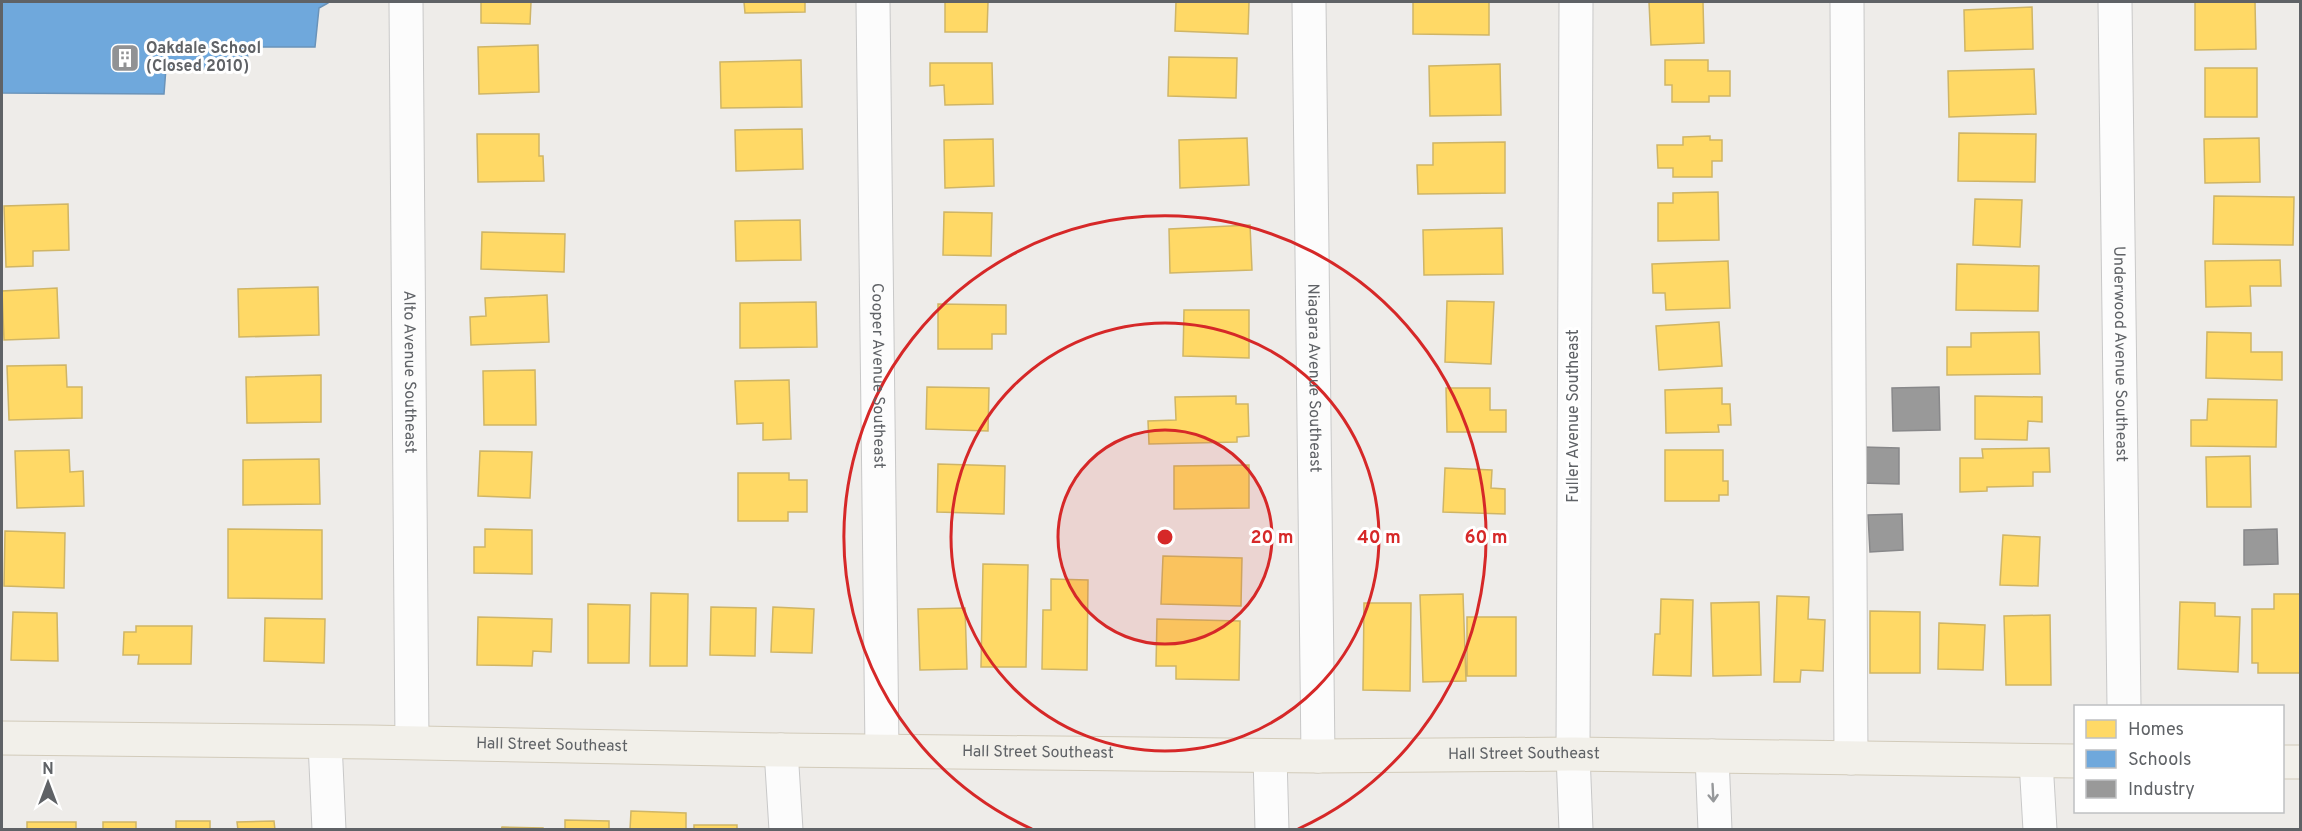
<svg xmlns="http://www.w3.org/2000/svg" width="2302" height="831" font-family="Overpass,sans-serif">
<rect width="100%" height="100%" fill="#eeece9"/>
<path fill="#ffd966" stroke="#cfb566" stroke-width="1.5" d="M481,2H531L530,24L481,23Z
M744,2H805V12L745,13Z
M945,2H988L987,32H945Z
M1176,2H1249L1248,34L1175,31Z
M1413,2H1489V35L1413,34Z
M1649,2H1703L1704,43L1651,45Z
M2195,2H2255L2256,49L2195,50Z
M2032,7L2033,49L1965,51L1964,10Z
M538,45L539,92L479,94L478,47Z
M1169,57L1237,58L1236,98L1168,96Z
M801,60L802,107L721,108L720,62Z
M1665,60H1708V71H1730V96H1709V102H1672V85H1665Z
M930,63H992L993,104L945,105L944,85L930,86Z
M1500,64L1501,115L1430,116L1429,66Z
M2205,68H2257V117H2205Z
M2034,69L2036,114L1949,117L1948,71Z
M802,129L803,169L736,171L735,130Z
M1959,133L2036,134L2035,182L1958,181Z
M477,134H539V156H543L544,181L478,182Z
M1710,136V140H1722V161H1712V177H1673V168H1658L1657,145H1683V137Z
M1247,138L1249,185L1180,188L1179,140Z
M2259,138L2260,182L2205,183L2204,139Z
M993,139L994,186L945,188L944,140Z
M1505,142V193L1418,194L1417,165H1433V143Z
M1718,192L1719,240L1658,241V203H1673V193Z
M2214,196L2294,197L2293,245L2213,244Z
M1975,199L2022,200L2020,247L1973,245Z
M68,204L69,250L33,251V266L6,267L4,206Z
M944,212L992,213L991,256L943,255Z
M800,220L801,260L736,261L735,221Z
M1250,225L1252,270L1170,273L1169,229Z
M1502,228L1503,274L1424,275L1423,230Z
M482,232L565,234L564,272L481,269Z
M2280,260L2281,286H2250L2251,306L2206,307L2205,261Z
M1728,261L1730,308L1666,310L1665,293H1653L1652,264Z
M1957,264L2039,266L2038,311L1956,310Z
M318,287L319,335L239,337L238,289Z
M57,288L59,338L4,340L2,291Z
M547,295L549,342L471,345L470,317L486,316L485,298Z
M1447,301L1494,302L1491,364L1445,362Z
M816,302L817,347L740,348V303Z
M938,304L1006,305V334H992V349H938Z
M1184,310H1249V358L1183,356Z
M1719,322L1722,366L1659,370L1656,326Z
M2039,332L2040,374L1947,375V347H1971V333Z
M2207,332L2251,333V352H2282V380L2206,378Z
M66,365L67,387H82V418L9,420L7,366Z
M535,370L536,425H484L483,371Z
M321,375V422L247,423L246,377Z
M789,380L791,439L763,440V423L737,424L735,381Z
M927,387L989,388L988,431L926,429Z
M1446,388H1490V410H1506V432H1447Z
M1722,388V404H1730L1731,425H1718L1719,432L1666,433L1665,390Z
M1236,396V404H1248L1249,436L1237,437V442L1149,444L1148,421L1176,420L1175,397Z
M1975,396L2042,397V422L2028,421L2027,440L1975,439Z
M2208,399L2277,400L2276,447L2191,446V420H2207Z
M2049,448L2050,472H2033V486L1987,487V491L1960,492V458H1983L1982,449Z
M69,450L70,472L83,471L84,506L17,508L15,451Z
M1665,450H1723V481H1728V495H1719V501H1665Z
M480,451L532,452L530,498L478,496Z
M2250,456L2251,507H2207L2206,457Z
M319,459L320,504L243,505V460Z
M938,464L1005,466L1004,514L937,512Z
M1249,465V508L1174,509V466Z
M1445,468L1492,470L1491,488L1505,489V514L1443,512Z
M738,473H789V480H807V512H788V521H738Z
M228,529L322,530V599L228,598Z
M485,529L532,530V574L474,573V547H485Z
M5,531L65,533L64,588L4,586Z
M2003,535L2040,537L2038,586L2000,585Z
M1163,556L1242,558L1241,606L1161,604Z
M983,564L1028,565L1026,667H981Z
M1051,579L1088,580L1087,670L1042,669L1043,610H1051Z
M651,593L688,594L687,666H650Z
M1463,594L1466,681L1423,682L1420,595Z
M2274,594H2300V673H2258V663H2252V609H2274Z
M1777,596L1809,597L1808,619L1825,620L1823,671L1801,670L1800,682H1774Z
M1661,599L1693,600L1691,676L1653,675L1655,634H1660Z
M1759,602L1761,675L1713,676L1711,603Z
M2180,602L2215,603V616L2240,617L2238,672L2178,669Z
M1364,603H1411L1410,691L1363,690Z
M588,604L630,605L629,663H588Z
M711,607L756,608L755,656L710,655Z
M773,607L814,609L812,653L771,652Z
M965,608L967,669L920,670L918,609Z
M1870,611L1920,612V673H1870Z
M13,612L57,613L58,661L11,660Z
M2050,615L2051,685H2006L2004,616Z
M478,617L552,619L551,652L533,651L532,666L477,665Z
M1467,617H1516V676H1467Z
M265,618L325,619L324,663L264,661Z
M1157,619L1240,621L1239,680L1176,679V666H1156Z
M1939,623L1985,625L1983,670L1938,669Z
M136,626H192L191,664H138L139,655H123L124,632H136Z
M631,811L686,813V830H630Z
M565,820L609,821V830H565Z
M176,821H210V830H176Z
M274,821L275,830H238L237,822Z
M27,822H76V830H27Z
M103,822H136V830H103Z
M694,825H737V830H694Z
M502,827L543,828V830H501Z"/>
<path fill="#6fa8dc" stroke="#6a93b9" stroke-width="1.5" d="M2,2H328V3L319,8L315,47H248L247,71L166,68L164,94L2,93Z"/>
<path fill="#999" stroke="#88888a" stroke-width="1.5" d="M1939,387L1940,430L1893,431L1892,388Z
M1862,447L1899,448V484L1861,483Z
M1902,514L1903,550L1870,552L1868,515Z
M2277,529L2278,564L2244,565V530Z"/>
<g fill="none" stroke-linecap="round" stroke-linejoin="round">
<g stroke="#c8c8c8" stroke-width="35">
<g id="minor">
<path id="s1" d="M406,2L412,742"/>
<path id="s2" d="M873,2L882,750"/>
<path id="s3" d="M1309,2L1318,756"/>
<path d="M1576,2L1573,754L1576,830"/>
<path d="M1847,2L1851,758"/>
<path id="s4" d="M2115,2L2124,706"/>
<path d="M325,742L329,830"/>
<path d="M781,750L786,830"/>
<path d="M1270,756L1272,830"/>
<path d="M1712,756L1715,830"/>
<path d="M2036,761L2040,830"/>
</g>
</g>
<g stroke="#d2cbba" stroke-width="35">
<g id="major">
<path id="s5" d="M2,738L370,742L781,750L1318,756L1573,754L2076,761"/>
<path d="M2282,762H2300"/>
</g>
</g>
<use href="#minor" stroke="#fcfcfc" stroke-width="33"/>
<use href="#major" stroke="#f2f0ea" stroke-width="33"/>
</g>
<defs><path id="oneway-shaft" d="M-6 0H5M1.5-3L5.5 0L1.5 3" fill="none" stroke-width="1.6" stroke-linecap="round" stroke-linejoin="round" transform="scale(1.5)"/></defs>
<use stroke="#96989a" href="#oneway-shaft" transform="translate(1713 793) rotate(87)"/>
<circle cx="1165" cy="537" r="107" fill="#d62828" fill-opacity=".12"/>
<g fill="none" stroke="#d62828" stroke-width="3">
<circle cx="1165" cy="537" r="107"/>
<circle cx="1165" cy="537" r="214"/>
<path d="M1032 829A321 321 0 1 1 1298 829"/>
</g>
<defs>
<g id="building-square" transform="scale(1.5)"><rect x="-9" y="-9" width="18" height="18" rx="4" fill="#919294" stroke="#fff"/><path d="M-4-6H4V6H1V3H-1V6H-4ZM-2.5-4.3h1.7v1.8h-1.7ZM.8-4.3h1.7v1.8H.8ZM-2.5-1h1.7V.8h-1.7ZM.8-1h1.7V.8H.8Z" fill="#fff"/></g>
</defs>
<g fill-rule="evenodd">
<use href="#building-square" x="125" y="58"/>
</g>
<g text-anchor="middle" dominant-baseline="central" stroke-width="6" stroke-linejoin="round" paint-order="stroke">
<g font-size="16" font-weight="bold" fill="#5f6266" stroke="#fff" text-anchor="start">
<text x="146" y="49">Oakdale School<tspan x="146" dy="18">(Closed 2010)</tspan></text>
</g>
<g font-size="16" fill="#5f6266" stroke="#fff">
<text stroke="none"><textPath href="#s4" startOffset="352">Underwood Avenue Southeast</textPath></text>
<text stroke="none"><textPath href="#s1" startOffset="370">Alto Avenue Southeast</textPath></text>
<text stroke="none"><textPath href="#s2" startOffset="374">Cooper Avenue Southeast</textPath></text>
<text stroke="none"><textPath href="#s3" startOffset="376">Niagara Avenue Southeast</textPath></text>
<text transform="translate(1574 416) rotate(-90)">Fuller Avenue Southeast</text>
<text stroke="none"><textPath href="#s5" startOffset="550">Hall Street Southeast</textPath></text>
<text stroke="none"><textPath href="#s5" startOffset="1036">Hall Street Southeast</textPath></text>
<text stroke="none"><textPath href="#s5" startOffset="1522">Hall Street Southeast</textPath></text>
</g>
</g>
<circle cx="1165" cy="537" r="9" fill="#d62828" stroke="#fff" stroke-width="3"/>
<g font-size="18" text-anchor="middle" font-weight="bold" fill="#d62828" stroke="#fff" stroke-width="6" stroke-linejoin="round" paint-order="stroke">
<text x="1272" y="543">20 m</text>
<text x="1379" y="543">40 m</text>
<text x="1486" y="543">60 m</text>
</g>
<rect width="2302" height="831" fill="none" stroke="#5f6266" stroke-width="6"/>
<rect x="2074" y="705" width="210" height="108" fill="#ffffff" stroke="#bfc0c2" stroke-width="1.5"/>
<rect x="2086" y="720" width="30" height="18" fill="#ffd966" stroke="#bfc0c2" stroke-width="1.5"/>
<text x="2128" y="735" font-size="18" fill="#5f6266">Homes</text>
<rect x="2086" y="750" width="30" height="18" fill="#6fa8dc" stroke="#bfc0c2" stroke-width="1.5"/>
<text x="2128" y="765" font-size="18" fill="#5f6266">Schools</text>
<rect x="2086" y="780" width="30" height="18" fill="#999999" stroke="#bfc0c2" stroke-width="1.5"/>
<text x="2128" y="795" font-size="18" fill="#5f6266">Industry</text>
<g transform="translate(48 783)" stroke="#ffffff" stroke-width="4.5" paint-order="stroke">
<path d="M0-4.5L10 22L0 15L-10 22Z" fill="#5f6266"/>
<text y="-9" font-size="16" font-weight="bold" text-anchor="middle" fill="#5f6266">N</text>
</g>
</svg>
